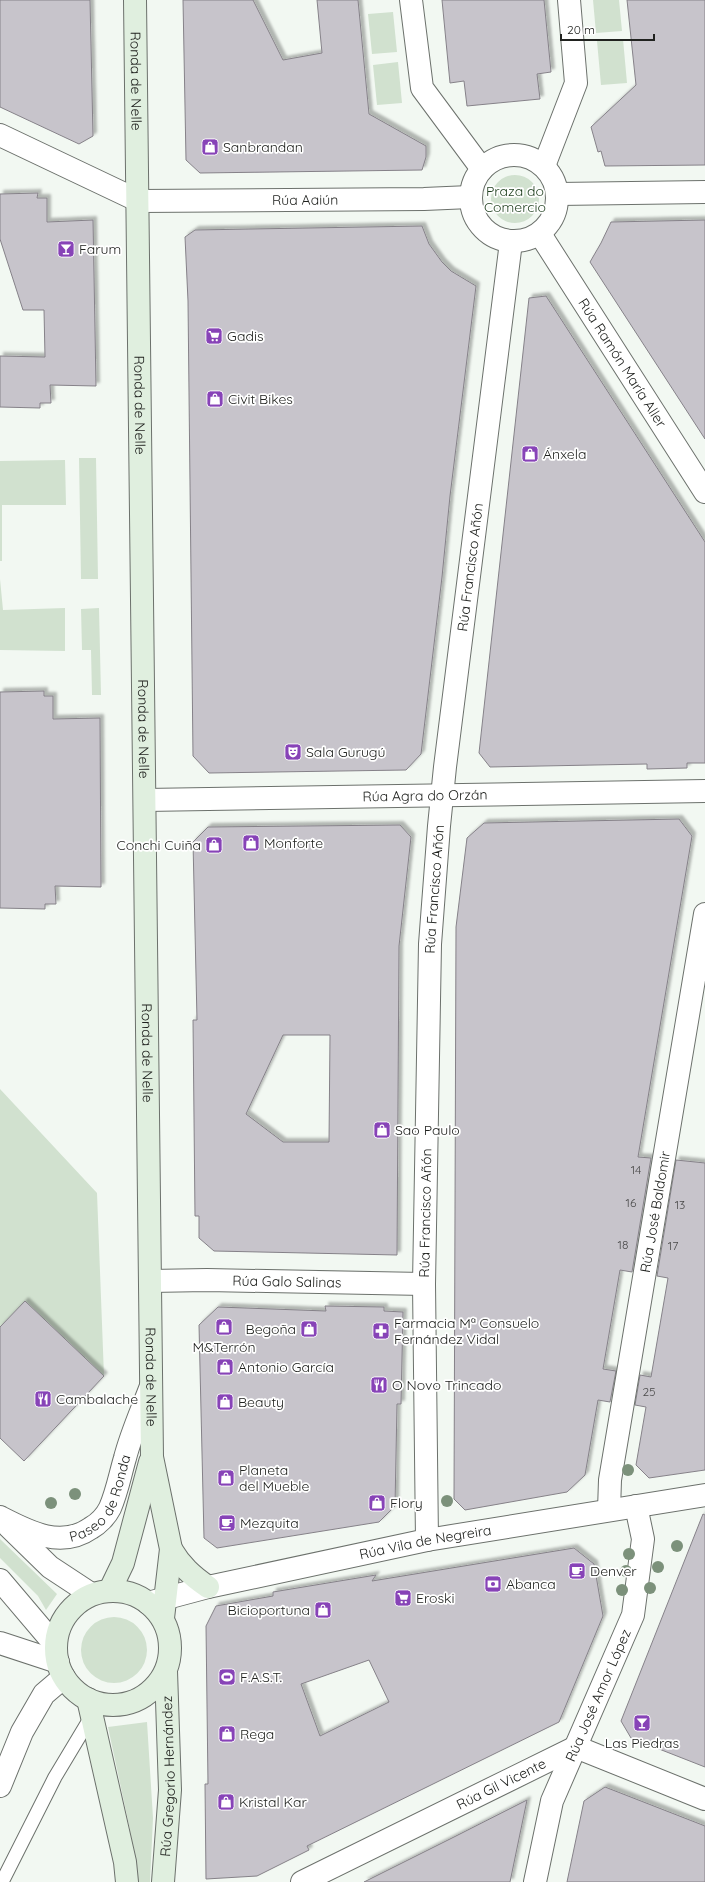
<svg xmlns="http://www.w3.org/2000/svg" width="705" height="1882" font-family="Quicksand,sans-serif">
<defs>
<filter id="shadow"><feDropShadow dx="3.5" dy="-3.5" stdDeviation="1" flood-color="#0004"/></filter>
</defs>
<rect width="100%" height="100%" fill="#f2f8f2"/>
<path fill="#d1e1cf" d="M593,0H619L622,31L596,33Z
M393,12L397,52L372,54L368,14Z
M623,39L627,83L601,85L597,41Z
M398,62L402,103L377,105L373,65Z
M491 199a24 24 0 1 1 48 0a24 24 0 1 1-48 0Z
M79,458H96L98,579H81Z
M65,460L66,505H2V561H0V461Z
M0,579L3,610L65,608V651L0,650Z
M99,608L101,695H92L91,650H82L81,609Z
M0,1089L97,1193L104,1376L25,1301L0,1327Z
M0,1539L57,1594L46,1610L38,1596L0,1558Z
M81 1650a33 33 0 1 1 66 0a33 33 0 1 1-66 0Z
M147,1722L153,1818L150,1882H135L130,1830L108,1727Z"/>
<path fill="#c7c4cb" stroke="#868289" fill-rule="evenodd" filter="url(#shadow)" d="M0,0H90L93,136L79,144L0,107Z
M183,0H253L283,60L322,53L317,0H358L369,114L426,146V157L422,170L200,173L186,160Z
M442,0H544L551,72L537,74L540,99L467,106L464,81L450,83Z
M627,0H705V165L605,166L601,151L598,152L591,127L636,85Z
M38,193L37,198H47V222L93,220L96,386L50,385L51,403H40V408L0,407V356L45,357L44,310H23L0,239V194Z
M705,220V439L590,262L601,243L611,222Z
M422,226L429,244L442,262L451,271L476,286L450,496L442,577L421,754L406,770L209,773L193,756L188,301L185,237L195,230Z
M546,296L705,542V763H687V768L647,769V764L490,767L479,753L529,298Z
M44,691V696H53V719L100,718L101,887L55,886L56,904H45V909L0,908V692Z
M679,819L692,836L638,1157L651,1158L632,1272L620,1270L603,1369L616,1371L610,1402L598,1400L585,1475L567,1492L465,1510L454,1499L456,927L467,838L484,823Z
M400,825L411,837L399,946L397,1255L214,1251L199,1238V1216H195L193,1020H197L193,842L208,827ZM283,1035H330L329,1142H283L246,1114Z
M676,1160L705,1163V1470L649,1478L636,1465L646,1407L635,1405L640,1375L651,1377L668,1278L657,1276Z
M25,1301L104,1376L24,1461L0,1438V1327Z
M325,1306L384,1307V1311L403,1312L401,1404H397L395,1506L379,1522L217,1548L204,1538L199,1325L218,1307L326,1311Z
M703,1514L705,1515V1767L631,1738L621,1721Z
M574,1548L594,1564L603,1616L559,1722L307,1846L309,1850L257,1876L206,1879L205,1784H208L206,1626L216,1606L273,1596V1592L376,1575L372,1581ZM369,1660L389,1702L320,1736L301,1684Z
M605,1787L705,1826V1882H567L584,1801Z
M527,1800L510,1882H364L454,1837Z"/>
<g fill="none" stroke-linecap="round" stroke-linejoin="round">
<g stroke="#6c716c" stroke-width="15">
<path id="lane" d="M2,1882L55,1777L91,1717"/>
</g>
<g stroke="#6c716c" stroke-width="24">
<g id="street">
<path d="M411,0L422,88L482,169"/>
<path id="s1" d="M0,135L139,201L424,199L470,197"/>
<circle cx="514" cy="198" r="43"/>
<path d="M544,166L576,83L569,0"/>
<path d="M558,194L705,192"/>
<path id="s2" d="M540,234L705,492"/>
<path id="s3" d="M145,800L705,791"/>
<path id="s4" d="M150,1281L207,1280L424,1284"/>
<path id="s5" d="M609,1510L610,1480L705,914"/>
<path id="s6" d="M0,1517C29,1532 61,1549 91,1528C98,1524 106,1516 110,1508C117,1492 120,1475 125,1458C131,1434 142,1410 151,1386"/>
<path d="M9,1527L50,1567L91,1594"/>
<path id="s7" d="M427,1540L424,1284L430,944L439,826L445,767L511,242"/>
<path d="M0,1580L56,1646"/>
<path id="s8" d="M148,1603L208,1587L427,1540L705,1495"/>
<path d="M0,1643L58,1662"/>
<path d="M0,1786L22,1732L44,1694L64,1677"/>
<path id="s9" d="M302,1882L576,1747L705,1799"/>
<path id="s10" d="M535,1882L552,1801L633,1615L643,1539L636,1506"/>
</g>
</g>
<g stroke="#6c716c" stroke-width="24">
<g id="secondary">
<path id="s11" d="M135,0L152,1457L171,1549L163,1618"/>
<path d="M171,1549C181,1566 192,1576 208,1587"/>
<path d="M110,1590L123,1563L150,1462"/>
<circle cx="113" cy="1648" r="57"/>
<path d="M88,1699L125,1862L127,1882"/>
<path id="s12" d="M163,1882L170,1790L166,1671"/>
</g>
</g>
<use href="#lane" stroke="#fff" stroke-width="13"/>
<use href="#street" stroke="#fff" stroke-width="22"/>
<use href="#secondary" stroke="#e0efdf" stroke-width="22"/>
</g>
<g fill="#7c917b">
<circle cx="628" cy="1470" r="6"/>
<circle cx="75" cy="1494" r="6"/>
<circle cx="447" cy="1501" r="6"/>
<circle cx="51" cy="1503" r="6"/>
<circle cx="677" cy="1546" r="6"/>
<circle cx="629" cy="1554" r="6"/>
<circle cx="658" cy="1567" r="6"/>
<circle cx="626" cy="1571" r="6"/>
<circle cx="650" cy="1588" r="6"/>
<circle cx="622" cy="1590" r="6"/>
</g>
<defs>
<g id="shop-square" transform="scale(0.9)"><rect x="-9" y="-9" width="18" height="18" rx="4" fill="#8743b7" stroke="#fff"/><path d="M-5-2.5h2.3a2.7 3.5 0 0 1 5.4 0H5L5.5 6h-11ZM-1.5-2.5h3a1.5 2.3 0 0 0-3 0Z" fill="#fff"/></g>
<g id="bar-square" transform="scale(0.9)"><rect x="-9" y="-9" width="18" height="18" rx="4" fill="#8743b7" stroke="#fff"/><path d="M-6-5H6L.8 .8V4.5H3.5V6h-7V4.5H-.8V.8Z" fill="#fff"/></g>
<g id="supermarket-square" transform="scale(0.9)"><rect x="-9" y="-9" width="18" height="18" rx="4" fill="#8743b7" stroke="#fff"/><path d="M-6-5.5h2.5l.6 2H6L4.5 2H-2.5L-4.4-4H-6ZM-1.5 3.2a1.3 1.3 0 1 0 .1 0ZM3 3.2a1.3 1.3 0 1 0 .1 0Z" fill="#fff"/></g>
<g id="theatre-square" transform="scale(0.9)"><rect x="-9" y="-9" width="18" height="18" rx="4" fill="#8743b7" stroke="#fff"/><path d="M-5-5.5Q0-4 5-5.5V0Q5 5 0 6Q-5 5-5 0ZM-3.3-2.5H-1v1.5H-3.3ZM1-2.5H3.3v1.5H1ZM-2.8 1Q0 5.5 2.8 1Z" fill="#fff"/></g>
<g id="pharmacy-square" transform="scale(0.9)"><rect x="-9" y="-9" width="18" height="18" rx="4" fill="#8743b7" stroke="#fff"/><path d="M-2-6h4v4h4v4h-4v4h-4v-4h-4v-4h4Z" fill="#fff"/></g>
<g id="restaurant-square" transform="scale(0.9)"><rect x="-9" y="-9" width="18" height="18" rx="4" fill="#8743b7" stroke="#fff"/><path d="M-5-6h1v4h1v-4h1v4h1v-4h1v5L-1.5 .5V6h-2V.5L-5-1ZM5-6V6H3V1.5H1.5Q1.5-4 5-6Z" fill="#fff"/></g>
<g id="cafe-square" transform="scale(0.9)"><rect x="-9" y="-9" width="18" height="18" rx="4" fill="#8743b7" stroke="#fff"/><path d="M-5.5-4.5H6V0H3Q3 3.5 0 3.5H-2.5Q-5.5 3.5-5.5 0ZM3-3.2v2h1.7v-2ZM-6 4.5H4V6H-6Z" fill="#fff"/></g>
<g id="bank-square" transform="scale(0.9)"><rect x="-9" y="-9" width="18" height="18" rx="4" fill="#8743b7" stroke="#fff"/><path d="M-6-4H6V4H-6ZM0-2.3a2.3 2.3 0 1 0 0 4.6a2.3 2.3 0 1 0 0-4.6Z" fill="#fff"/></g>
<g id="stadium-square" transform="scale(0.9)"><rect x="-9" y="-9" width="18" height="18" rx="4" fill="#8743b7" stroke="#fff"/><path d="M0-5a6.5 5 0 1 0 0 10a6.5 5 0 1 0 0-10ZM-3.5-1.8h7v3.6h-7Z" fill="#fff"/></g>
</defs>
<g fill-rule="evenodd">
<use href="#shop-square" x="210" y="147"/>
<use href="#bar-square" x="66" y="249"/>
<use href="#supermarket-square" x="214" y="336"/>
<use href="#shop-square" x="215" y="399"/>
<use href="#shop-square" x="530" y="454"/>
<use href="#theatre-square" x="293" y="752"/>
<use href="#shop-square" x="251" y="843"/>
<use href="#shop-square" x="214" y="845"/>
<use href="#shop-square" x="382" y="1130"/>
<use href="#shop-square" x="224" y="1327"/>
<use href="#shop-square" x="309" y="1329"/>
<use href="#pharmacy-square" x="381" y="1331"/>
<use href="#shop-square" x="225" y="1367"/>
<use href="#restaurant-square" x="379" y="1385"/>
<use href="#restaurant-square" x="43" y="1399"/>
<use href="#shop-square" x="225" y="1402"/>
<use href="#shop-square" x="226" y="1478"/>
<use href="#shop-square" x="377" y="1503"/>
<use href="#cafe-square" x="227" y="1523"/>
<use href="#cafe-square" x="577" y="1571"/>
<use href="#bank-square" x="493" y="1584"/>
<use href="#supermarket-square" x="403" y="1598"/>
<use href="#shop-square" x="323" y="1610"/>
<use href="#stadium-square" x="227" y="1677"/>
<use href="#bar-square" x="642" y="1723"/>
<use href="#shop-square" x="227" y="1734"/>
<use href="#shop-square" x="226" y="1802"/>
</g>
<g text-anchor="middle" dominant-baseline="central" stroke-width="3.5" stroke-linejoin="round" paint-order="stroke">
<g font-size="12" fill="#4a4a4a">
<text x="636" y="1169">14</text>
<text x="631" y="1202">16</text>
<text x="680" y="1204">13</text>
<text x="623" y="1244">18</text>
<text x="673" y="1245">17</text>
<text x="649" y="1391">25</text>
</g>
<g font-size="14" fill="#20221f" stroke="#fff">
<text stroke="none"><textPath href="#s11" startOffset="81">Ronda de Nelle</textPath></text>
<text stroke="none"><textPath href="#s1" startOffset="320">Rúa Aaiún</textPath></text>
<text stroke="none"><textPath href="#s2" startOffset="153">Rúa Ramón María Aller</textPath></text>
<text stroke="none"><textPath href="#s11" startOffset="405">Ronda de Nelle</textPath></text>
<text stroke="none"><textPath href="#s7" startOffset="975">Rúa Francisco Añón</textPath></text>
<text stroke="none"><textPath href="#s11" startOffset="729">Ronda de Nelle</textPath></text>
<text stroke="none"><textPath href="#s3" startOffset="280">Rúa Agra do Orzán</textPath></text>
<text stroke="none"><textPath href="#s7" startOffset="651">Rúa Francisco Añón</textPath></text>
<text stroke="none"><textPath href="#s11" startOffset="1053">Ronda de Nelle</textPath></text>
<text stroke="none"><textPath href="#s5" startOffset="302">Rúa José Baldomir</textPath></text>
<text stroke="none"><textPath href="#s7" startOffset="327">Rúa Francisco Añón</textPath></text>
<text stroke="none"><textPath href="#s4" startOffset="137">Rúa Galo Salinas</textPath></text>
<text stroke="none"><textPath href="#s11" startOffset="1377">Ronda de Nelle</textPath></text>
<text stroke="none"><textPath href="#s6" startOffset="127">Paseo de Ronda</textPath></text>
<text stroke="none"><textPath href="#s8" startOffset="284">Rúa Vila de Negreira</textPath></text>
<text stroke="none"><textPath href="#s10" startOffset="198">Rúa José Amor López</textPath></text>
<text stroke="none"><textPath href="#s12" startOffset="106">Rúa Gregorio Hernández</textPath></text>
<text stroke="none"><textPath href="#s9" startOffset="222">Rúa Gil Vicente</textPath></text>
</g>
<g font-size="14" fill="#20221f" stroke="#fff" text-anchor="start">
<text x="223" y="147">Sanbrandan</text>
<text x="79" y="249">Farum</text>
<text x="227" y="336">Gadis</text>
<text x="228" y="399">Civit Bikes</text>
<text x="543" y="454">Ánxela</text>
<text x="306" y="752">Sala Gurugú</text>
<text x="264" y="843">Monforte</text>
<text x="201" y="845" text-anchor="end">Conchi Cuiña</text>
<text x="395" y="1130">Sao Paulo</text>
<text x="394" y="1323">Farmacia Mª Consuelo<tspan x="394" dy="16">Fernández Vidal</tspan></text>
<text x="296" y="1329" text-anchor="end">Begoña</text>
<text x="224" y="1347" text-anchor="middle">M&amp;Terrón</text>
<text x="238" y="1367">Antonio García</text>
<text x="392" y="1385">O Novo Trincado</text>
<text x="56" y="1399">Cambalache</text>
<text x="238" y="1402">Beauty</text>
<text x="239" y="1470">Planeta<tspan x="239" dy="16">del Mueble</tspan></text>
<text x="390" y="1503">Flory</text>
<text x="240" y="1523">Mezquita</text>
<text x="590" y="1571">Denver</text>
<text x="506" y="1584">Abanca</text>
<text x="416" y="1598">Eroski</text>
<text x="310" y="1610" text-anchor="end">Bicioportuna</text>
<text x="240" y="1677">F.A.S.T.</text>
<text x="240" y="1734">Rega</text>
<text x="642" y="1743" text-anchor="middle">Las Piedras</text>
<text x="239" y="1802">Kristal Kar</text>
</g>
<g font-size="14" fill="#1b3c1a" stroke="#fff">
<text x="515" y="191">Praza do<tspan x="515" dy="16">Comercio</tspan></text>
</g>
</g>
<path d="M561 34v6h93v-6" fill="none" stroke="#20221f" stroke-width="2"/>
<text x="567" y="34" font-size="12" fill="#20221f" stroke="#ffffff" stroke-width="3" paint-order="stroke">20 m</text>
</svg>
